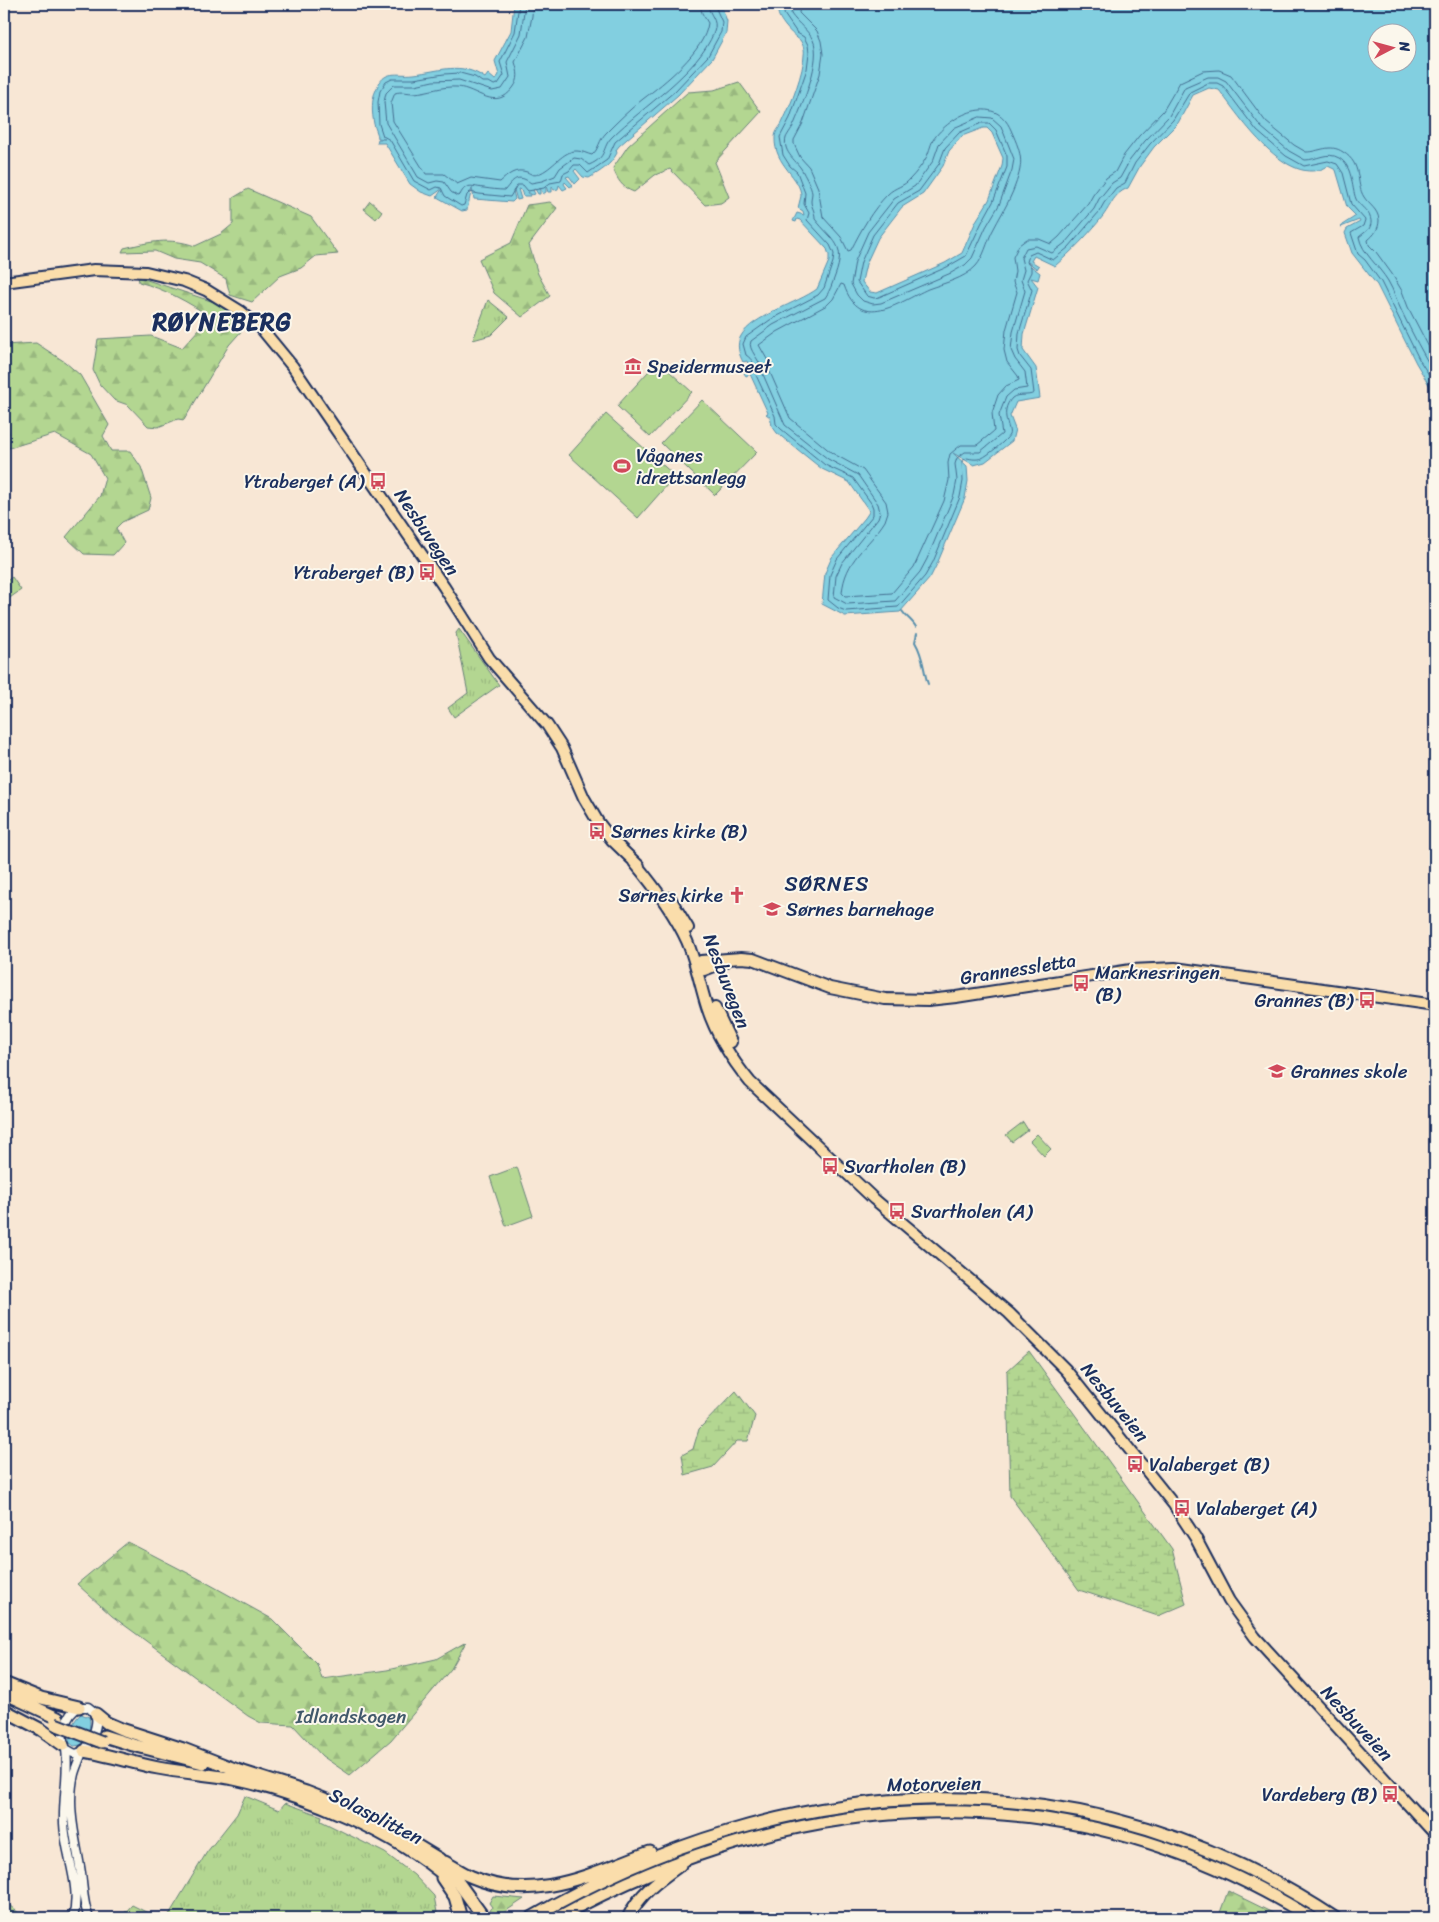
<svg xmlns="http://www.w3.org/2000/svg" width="1439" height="1922" font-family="Sriracha,sans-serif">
<defs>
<pattern id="grass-tufts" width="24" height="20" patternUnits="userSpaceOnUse" patternTransform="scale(1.25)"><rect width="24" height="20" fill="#b3d691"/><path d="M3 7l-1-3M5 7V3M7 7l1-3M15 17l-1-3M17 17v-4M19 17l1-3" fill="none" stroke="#99b87f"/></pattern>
<pattern id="forest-firs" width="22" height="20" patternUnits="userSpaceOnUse" patternTransform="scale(1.25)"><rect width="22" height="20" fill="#b3d691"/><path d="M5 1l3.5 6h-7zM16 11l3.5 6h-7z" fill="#99b87f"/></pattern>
<pattern id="wetland-marsh" width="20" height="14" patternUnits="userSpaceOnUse" patternTransform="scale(1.25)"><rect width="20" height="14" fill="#b3d691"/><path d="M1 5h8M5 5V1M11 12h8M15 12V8" fill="none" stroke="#99b87f"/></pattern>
</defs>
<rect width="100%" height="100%" fill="#f8e7d5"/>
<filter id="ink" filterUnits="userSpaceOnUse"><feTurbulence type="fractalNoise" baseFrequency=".02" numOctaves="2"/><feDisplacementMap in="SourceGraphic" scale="10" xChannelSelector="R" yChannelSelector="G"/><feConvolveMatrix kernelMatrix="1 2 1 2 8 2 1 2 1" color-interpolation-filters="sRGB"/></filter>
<g filter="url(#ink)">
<path fill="url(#grass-tufts)" stroke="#678278" d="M488,300L509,317L491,335L473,340Z
M459,629L499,685L454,717L448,708L468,693L456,633Z
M245,1796L279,1810L285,1803L322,1816L321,1821L385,1853L414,1875L434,1896L438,1918H167L207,1852L237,1814Z
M4,1901L25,1918H4Z
M132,1905L152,1915L150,1918H120Z"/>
<path fill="url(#forest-firs)" stroke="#678278" d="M739,82L761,112L715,162L729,197L721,203L705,205L670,169L655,175L634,192C622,188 617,179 613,168L628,146L688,92L714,90Z
M248,189L311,217L338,254L316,256L301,268L280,276L252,302L230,295L226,279L200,263L174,259L155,251L122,252L124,248C150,242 169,237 195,246L221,234L233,224V198Z
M550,202L557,208L529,245L538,274L550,296L522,317L494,293L479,259L511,243L527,205Z
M138,277L214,302L232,313L238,328L245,327L229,345L184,420L178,419L158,427L148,426L128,405L114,400L100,385L93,370L98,339L151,336L182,348L210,317C189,302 164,289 139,282Z
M36,343L65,362L80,375L109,425L103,436L111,451H130L141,467L151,498L148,510L122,522L116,528L124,543L113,555L84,554L66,537L100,496L105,478L91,454L55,434L6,449L4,445V345Z
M128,1542L207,1583L272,1619L317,1664L322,1679L387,1670L436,1659L466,1642L451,1669L391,1740L350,1775L322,1756L293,1725L261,1723L248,1716L112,1616L77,1584Z
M1228,1891L1283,1918H1218Z
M493,1896L524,1899L500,1915L490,1911L492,1907L489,1903Z"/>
<path fill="url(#wetland-marsh)" stroke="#678278" d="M1029,1351L1172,1549L1186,1604L1158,1616L1079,1590L1010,1496L1007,1371Z
M736,1391L755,1416L748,1441H737L713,1467L685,1475L682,1455L693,1449L699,1429Z"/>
<path fill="#b3d691" stroke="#678278" d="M370,201L382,211L376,219L364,209Z
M658,361L692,392L650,437L617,406Z
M702,400L757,452L715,495L661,443Z
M606,414L675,476L638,518L569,455Z
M12,577L21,590L4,602V583Z
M1023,1122L1028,1130L1012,1142L1006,1135Z
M1037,1134L1051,1149L1044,1156L1030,1141Z
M517,1167L533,1216L506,1226L490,1177Z"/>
<path fill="#82cfe0" stroke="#598fac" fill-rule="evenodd" d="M514,4H716L722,8L727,21L726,33L712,59L678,95L619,146L616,150L617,153C610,166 601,171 589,178L583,177L576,169L574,171L580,179L575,184L569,176L566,177L573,185L570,187L565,182L564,184L567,188L563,190L559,185L558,189L554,190L552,186V192H548L546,186V192L543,194L540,188V194H538L535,189L533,190L535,194L532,195L528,192L530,196H523L521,190L518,189L521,199L517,200L514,190L513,191L515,199L512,202L474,199L472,188L467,210L462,211L437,197L442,189L432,196L421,192L410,184L385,143H377L378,139H385L378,138C378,133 375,129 374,124C372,113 371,100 376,90C384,68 397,76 414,74C440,71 461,61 485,78L488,74L495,80L499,75L495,61L511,31Z
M783,4H1435V389L1431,388L1416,363L1377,285L1352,253L1345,233L1347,229L1360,222L1359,220L1341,227L1342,225L1356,216L1347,207L1336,170L1328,166C1288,191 1239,116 1219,90L1209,88L1193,95L1178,123L1154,147L1140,166L1128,188C1113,194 1112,204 1103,216C1089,234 1072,251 1055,266L1034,256L1031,261L1039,266L1037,269L1028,262L1027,263L1040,273L1038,280L1031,278L1038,287L1024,334L1023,350L1036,368L1040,398L1016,402L1010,416L1015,429L1012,441L985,462L974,465L953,453L967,466L968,481L965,498L937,564L930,578L900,612L845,616L822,604L825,573L832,557L865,518L869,512L868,509L849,482L822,469L777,433L772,426L770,417L766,414L768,413L750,374L746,376L744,373L751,369L747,361L743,362C739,355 736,344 741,336C752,316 798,303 817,289L829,261V255L827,249L800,220L797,219L796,222L793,221L797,213L804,215L803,211L798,208C799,204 800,200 801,196C801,177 774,165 775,138C775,130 781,127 783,121C791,105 804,71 804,55C805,49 803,45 800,40C793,36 777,19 778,11C779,9 782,6 783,4ZM1376,32H1406V62H1376ZM983,128H987L992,133L1003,158L1002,166L989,200L976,221L962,253L945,263L877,293L870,292L862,282L863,277L866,264L878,238L902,207L923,194L943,166L949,151L962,136Z
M81,1714L89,1717C92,1725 87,1738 81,1745L74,1746L69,1742C68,1733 74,1719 81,1714Z"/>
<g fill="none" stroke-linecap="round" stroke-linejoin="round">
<path stroke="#446f92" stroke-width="1" d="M519,4L515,32L500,62L504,75L498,84L494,85L489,82H482L475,77L460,73L444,74L414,79H392L386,82L380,91L378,102L379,124L383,136L390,140L414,181L431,190L437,187L441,188L445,196L461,206L464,205L467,195L470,192L479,194L510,197L517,185H523L528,191L544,188L550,183L561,181L563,174L569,171L574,165H580L588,173L607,160L615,142L675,91L708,56L721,32L722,22L714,4
M525,4L521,34L507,62L510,77L502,89L492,91L459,80L433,81L415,85H394L386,93L384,102L386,123L418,177L429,183L437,181L444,182L451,192L457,196L460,195C466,182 473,187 484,188C491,189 498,190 505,190C513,180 517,173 531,183L542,181L555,176L560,168L574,158L581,159L589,165C608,157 601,148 612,137C643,106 698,73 714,32C719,19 708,15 708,4
M533,4L532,16L528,37L515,62C518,72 520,79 513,88C495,112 477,88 457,87C442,86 429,92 414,93C408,93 401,91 395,93L391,103L393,121L426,174H444L457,184L471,178L500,182C508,175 515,168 527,172C531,174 534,176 538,174C553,169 563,150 577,151C583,151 587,154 592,155C599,149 599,140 606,133C618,121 630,109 643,99C664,83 705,51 708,23L702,13L700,4
M787,4L784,14L797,33L804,37L808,45L809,53L807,69L790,118L780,137L783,155L790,166L797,172L805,193L804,204L809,213L807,220L830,245L834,254L833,262L824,288L818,295L770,320L746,337L743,344L746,355C752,359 756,365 755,373L775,416L776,424L781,429L825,465L853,478L871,503L873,508V515L837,559L830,575L828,600L838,608L846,611L898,607L925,576L933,562L960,497L963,481L962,461L967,458C972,459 976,460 982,458C987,456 1007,440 1009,435C1012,428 998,413 1012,398C1018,393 1028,397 1034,393L1031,370L1020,356L1018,350L1019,333L1032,290L1027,280L1031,272V267L1027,262L1029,255L1036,252L1053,260L1069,247L1099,212L1104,203L1116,188L1125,183L1135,163L1150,144L1173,120L1190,92L1208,83H1217L1223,86L1257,131L1286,156L1304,166L1328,161L1337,164L1343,173L1351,204L1365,220L1363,226L1351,233L1358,254L1365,260L1381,282L1420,361L1435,384
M793,4L791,14C798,24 808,30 813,40C822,59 803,103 795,122C794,126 787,135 786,138C782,153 798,161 803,172C806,178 811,186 812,193C812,196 811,198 811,201C811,207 815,210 815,219C833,242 847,244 835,276C832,284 830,291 825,298L773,325L751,341C747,350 761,359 762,372L785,425L828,459L858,475L878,504L880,512L878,518L842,563L836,576L834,597L847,604L895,601L920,572L927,559L954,495L957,480L955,464L957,458L965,452H980L1002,434L999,415L1006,397L1014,390L1027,388L1025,372L1015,359L1011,350L1013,332L1025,291L1021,280L1024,270L1021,258L1026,248L1036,246L1052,253L1065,243L1094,209L1099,199L1112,183L1120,178L1130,160L1145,141L1169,116L1185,87L1208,77H1218L1226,81L1261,127L1289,151L1305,160C1317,160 1327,151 1339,158C1353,166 1351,186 1356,199C1359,206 1368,210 1370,217C1372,222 1371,225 1369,229L1359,237C1362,253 1379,266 1388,281C1394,291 1397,302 1402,312C1412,333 1423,354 1435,374
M800,4L799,13L817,31L821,41L823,54L820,74L803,123L794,140V144L800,157L809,167L818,188L823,217L841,237L848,251L851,250C861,230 872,210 888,194C895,187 905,186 910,179C916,173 922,165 926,158C929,153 930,146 933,140C950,115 995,92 1011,130C1023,157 1024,163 1013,191C1007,206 999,218 992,232C987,242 984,257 976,266C964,279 944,283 928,289C899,302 860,333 844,285L841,284L833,299L827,305L777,332L759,345L768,361L769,370L790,418L832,453L863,470L886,502L888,512L885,521C868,548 845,559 842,593L845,596L892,593L914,567L944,501L949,480L948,463L950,454L961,445H977L994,431L992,413L998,395L1006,386L1019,380L1018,376L1007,362L1004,350L1006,330L1017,292L1013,282L1015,271L1013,257L1019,245L1027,239H1039L1051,244L1059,237L1088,204L1093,195L1106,178L1115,172L1124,155L1139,136L1163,111L1180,82L1203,71L1219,70L1231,75L1266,122L1294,145L1306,152C1319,152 1330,143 1343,152C1363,164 1355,183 1364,197C1369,205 1378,209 1379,220C1379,229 1374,235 1368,240L1369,245L1376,252L1392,274L1402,291L1408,307L1435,359
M980,117L992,118L1001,126L1014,159L1012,170L999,205L986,227L972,258L965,265L951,273L881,303L873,304L863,301L857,295L851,284L855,261L868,232L894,199L915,186L933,161L939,144L954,128Z
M982,123H989L996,130L1007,156V167L993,202L981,224L966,256L947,267L879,297L874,298L867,296L857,282L861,262L873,235L898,203L919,191L939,164L945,148L959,133Z"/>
<path stroke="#598fac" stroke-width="2" d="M902,611C906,617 912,620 916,627
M917,633L915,642C924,657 923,670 928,684"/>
<g stroke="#1b2f5e" stroke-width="11">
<path id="minor" d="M79,1707H88C92,1710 95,1712 96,1717C98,1726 90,1746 83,1751C80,1753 78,1753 75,1754L66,1749C58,1737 66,1714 79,1707Z
M66,1749C69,1772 63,1798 64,1823C65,1855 82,1886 73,1918
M82,1752C80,1759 76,1766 74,1774C66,1807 76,1840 81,1873C83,1888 83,1904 89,1918"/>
</g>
<g stroke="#1b2f5e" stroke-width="14">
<path id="major" d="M4,282L94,270L146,272L184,281L206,290L240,311L261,328L293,367L444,587L489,658L547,725L562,748L584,798L598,822L612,840L639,866
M634,862C654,886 674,912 687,941C696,962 700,985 707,1007C716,1035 732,1060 750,1082L874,1199L1009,1313L1066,1370L1174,1505L1195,1537L1229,1601L1255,1637L1435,1834
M670,898L688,928
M696,966L701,961L741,958L753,959L830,988L885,999L928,1000L956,997L1131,970L1175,968L1435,1005
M696,966L704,970L725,962
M715,1008L731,1042"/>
</g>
<g stroke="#1b2f5e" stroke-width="15">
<path id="highway" d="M4,1683L41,1698L79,1707
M4,1693L58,1718
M4,1710L42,1730L63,1745
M96,1714L107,1723L121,1729L183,1749L237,1770L306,1792L337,1804L386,1827L439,1859L458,1882L484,1918
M104,1736L133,1745L203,1763
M84,1751C109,1755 133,1763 158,1768C183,1773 209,1774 234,1779C305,1794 395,1832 450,1880
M445,1862C454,1867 462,1873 472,1877C535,1904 590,1874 650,1852
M442,1878L455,1897L461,1918
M531,1918C790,1768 1079,1750 1335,1918
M557,1918C798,1785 1072,1768 1311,1918
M628,1918C639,1894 659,1880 680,1865"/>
</g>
<use href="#minor" stroke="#fbf7ec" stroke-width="8"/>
<use href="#major" stroke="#faddab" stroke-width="10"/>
<use href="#highway" stroke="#faddab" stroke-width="11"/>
<g stroke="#1b2f5e" stroke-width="15" stroke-linecap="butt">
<path id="highway-bridge" d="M55,1724L102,1742"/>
</g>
<use href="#highway-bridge" stroke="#faddab" stroke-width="11"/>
</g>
</g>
<defs>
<g id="museum-bare" transform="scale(1.35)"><path d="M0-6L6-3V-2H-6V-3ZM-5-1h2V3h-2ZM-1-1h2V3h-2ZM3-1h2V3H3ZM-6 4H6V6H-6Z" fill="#d1495b" stroke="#fbf7ec" stroke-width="2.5" paint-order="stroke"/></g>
<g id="stadium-bare" transform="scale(1.35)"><path d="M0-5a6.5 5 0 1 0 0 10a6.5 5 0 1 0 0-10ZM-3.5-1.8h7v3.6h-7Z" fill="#d1495b" stroke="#fbf7ec" stroke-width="2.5" paint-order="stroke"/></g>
<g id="bus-bare" transform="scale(1.35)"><path d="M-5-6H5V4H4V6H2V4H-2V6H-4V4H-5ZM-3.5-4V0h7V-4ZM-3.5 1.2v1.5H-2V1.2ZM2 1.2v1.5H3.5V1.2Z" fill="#d1495b" stroke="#fbf7ec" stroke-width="2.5" paint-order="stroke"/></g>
<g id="church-bare" transform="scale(1.35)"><path d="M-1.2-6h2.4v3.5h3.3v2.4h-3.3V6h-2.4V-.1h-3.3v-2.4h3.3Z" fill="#d1495b" stroke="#fbf7ec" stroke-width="2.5" paint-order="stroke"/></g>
<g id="school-bare" transform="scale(1.35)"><path d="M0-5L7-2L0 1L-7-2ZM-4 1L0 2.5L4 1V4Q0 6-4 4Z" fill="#d1495b" stroke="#fbf7ec" stroke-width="2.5" paint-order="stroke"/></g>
</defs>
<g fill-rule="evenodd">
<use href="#museum-bare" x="633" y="366"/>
<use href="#stadium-bare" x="622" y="466"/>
<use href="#bus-bare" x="378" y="481"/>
<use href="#bus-bare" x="427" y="572"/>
<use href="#bus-bare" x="597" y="831"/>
<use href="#church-bare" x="737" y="895"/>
<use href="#school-bare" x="772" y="909"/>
<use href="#bus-bare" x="1081" y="983"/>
<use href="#bus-bare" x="1367" y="1000"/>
<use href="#school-bare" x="1277" y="1071"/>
<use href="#bus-bare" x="830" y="1166"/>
<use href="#bus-bare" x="897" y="1211"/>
<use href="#bus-bare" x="1135" y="1464"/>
<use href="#bus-bare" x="1182" y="1508"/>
<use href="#bus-bare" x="1390" y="1794"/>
</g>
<g text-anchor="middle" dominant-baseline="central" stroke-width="4" stroke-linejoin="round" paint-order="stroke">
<g font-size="19" fill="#1b2f5e" stroke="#fbf7ec" text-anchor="start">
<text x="647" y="366">Speidermuseet</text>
<text x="636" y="455">Våganes<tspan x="636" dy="22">idrettsanlegg</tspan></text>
<text x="364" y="481" text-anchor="end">Ytraberget (A)</text>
<text x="413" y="572" text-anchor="end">Ytraberget (B)</text>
<text x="611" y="831">Sørnes kirke (B)</text>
<text x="723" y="895" text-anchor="end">Sørnes kirke</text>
<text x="786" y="909">Sørnes barnehage</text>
<text x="1095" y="972">Marknesringen<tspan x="1095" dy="22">(B)</tspan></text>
<text x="1353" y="1000" text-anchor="end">Grannes (B)</text>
<text x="1291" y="1071">Grannes skole</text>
<text x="844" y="1166">Svartholen (B)</text>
<text x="911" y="1211">Svartholen (A)</text>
<text x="1149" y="1464">Valaberget (B)</text>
<text x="1196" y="1508">Valaberget (A)</text>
<text x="1376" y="1794" text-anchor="end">Vardeberg (B)</text>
</g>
<g font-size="19" fill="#1b2f5e" stroke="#fbf7ec">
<text transform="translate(427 532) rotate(56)">Nesbuvegen</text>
<text transform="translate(1018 969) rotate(-9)">Grannessletta</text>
<text transform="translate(727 981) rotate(69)">Nesbuvegen</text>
<text transform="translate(1115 1402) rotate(51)">Nesbuveien</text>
<text transform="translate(1357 1723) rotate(47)">Nesbuveien</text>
<text transform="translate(934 1784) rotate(-1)">Motorveien</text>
<text transform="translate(376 1816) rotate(27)">Solasplitten</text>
</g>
<g font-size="19" fill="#41596b" stroke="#fbf7ec">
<text x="351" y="1716">Idlandskogen</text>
</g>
<g font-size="21" letter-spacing="1" fill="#1b2f5e" stroke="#fbf7ec">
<text x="827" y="884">SØRNES</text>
</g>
<g font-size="24" font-weight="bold" letter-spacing="1" fill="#1b2f5e" stroke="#fbf7ec">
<text x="222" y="322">RØYNEBERG</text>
</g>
</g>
<rect width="1439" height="1922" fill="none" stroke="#fbf7ec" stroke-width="20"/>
<rect x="10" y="10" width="1419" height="1902" fill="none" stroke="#1b2f5e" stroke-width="2" filter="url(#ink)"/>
<g transform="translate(1392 48) rotate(84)"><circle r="24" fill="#fbf7ec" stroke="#a1a7b3"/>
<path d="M0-4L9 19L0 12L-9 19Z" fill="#d1495b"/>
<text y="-8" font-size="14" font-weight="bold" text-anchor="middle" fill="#1b2f5e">N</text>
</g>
</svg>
